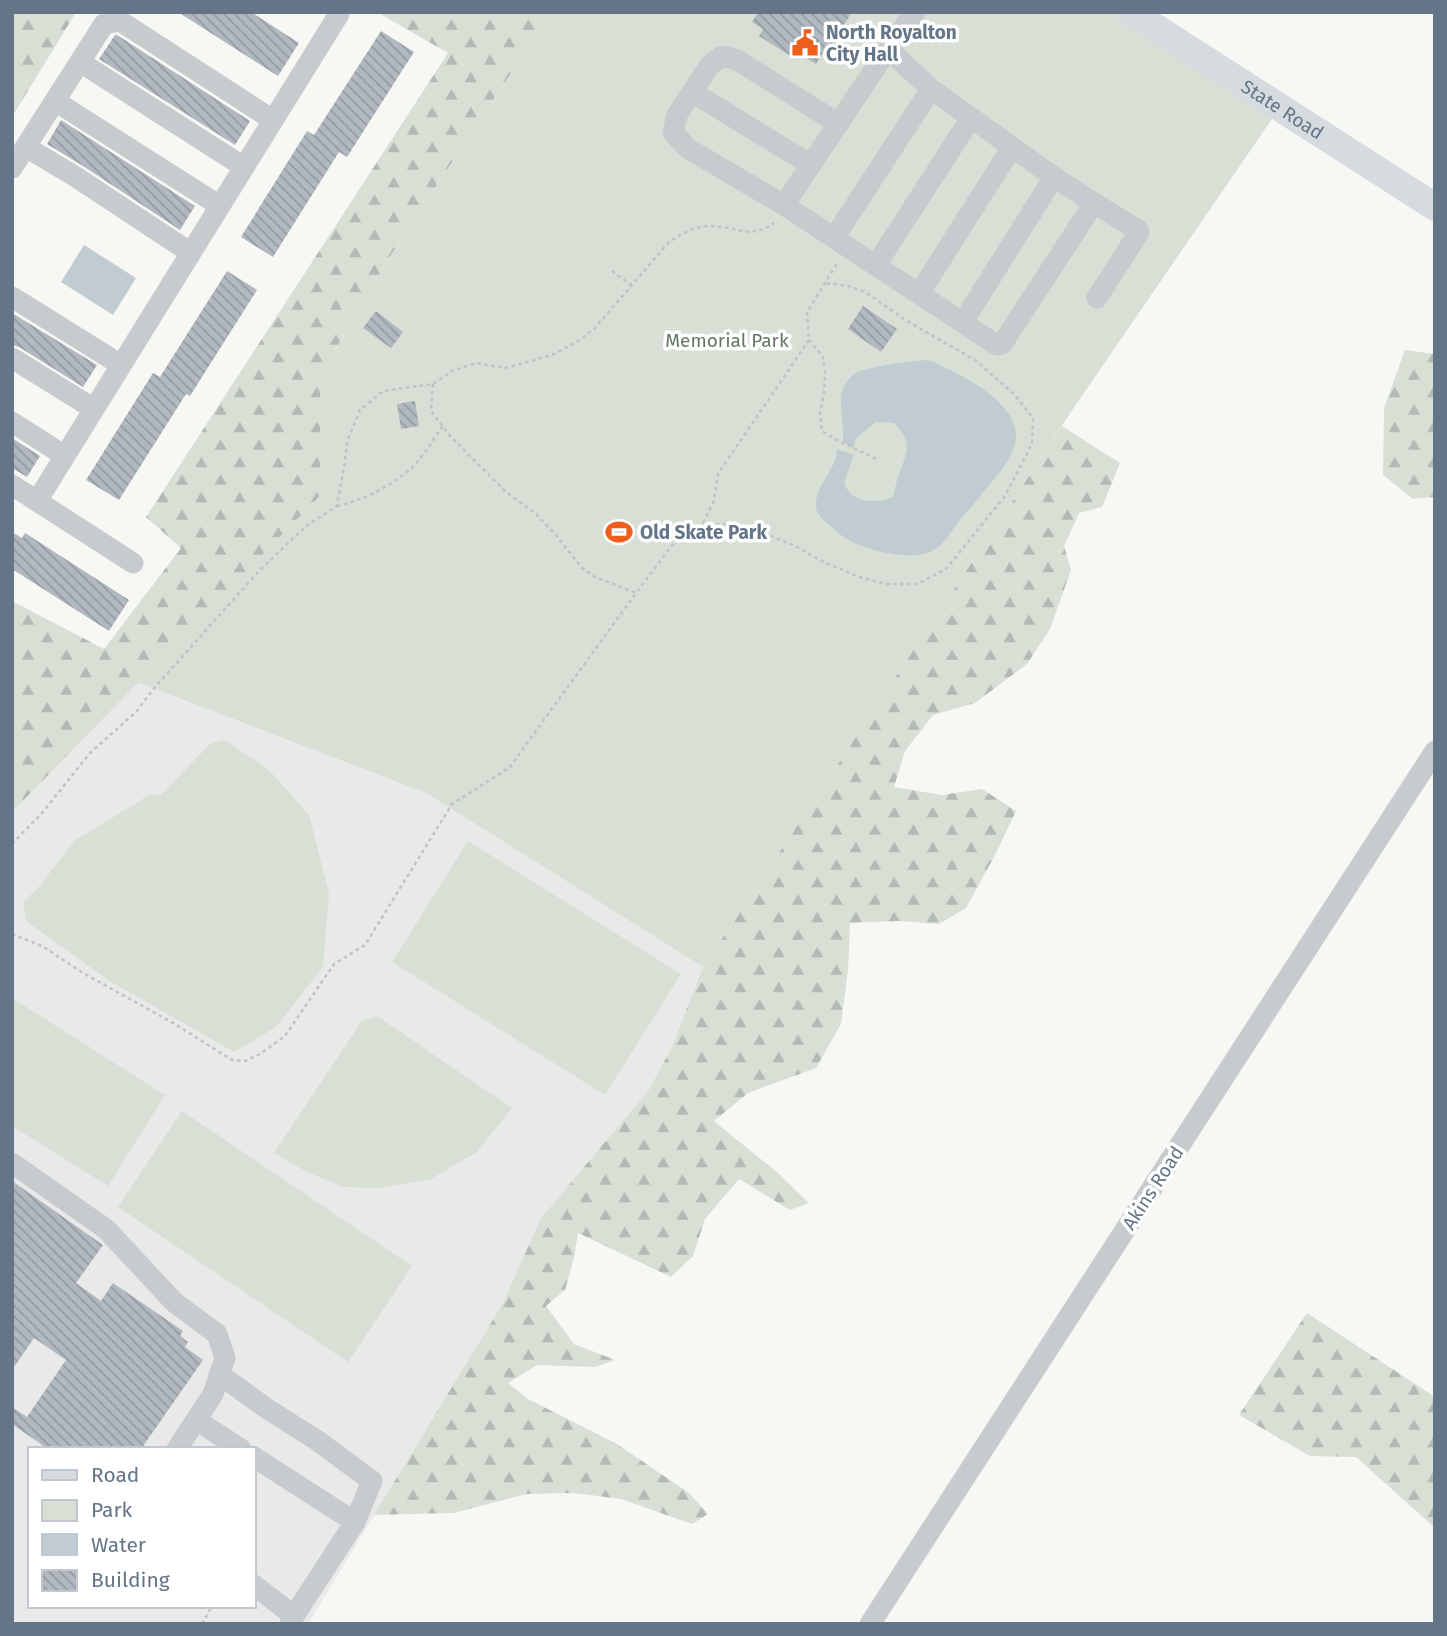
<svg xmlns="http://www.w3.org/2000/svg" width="1447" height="1636" font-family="'Fira Sans',sans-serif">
<defs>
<pattern id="forest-firs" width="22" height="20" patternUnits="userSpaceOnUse" patternTransform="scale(1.75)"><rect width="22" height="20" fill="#d8e0d5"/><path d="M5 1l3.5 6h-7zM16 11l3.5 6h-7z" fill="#b3bab3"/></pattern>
<pattern id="building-back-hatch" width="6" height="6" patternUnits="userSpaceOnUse" patternTransform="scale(1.75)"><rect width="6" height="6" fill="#b1b8bf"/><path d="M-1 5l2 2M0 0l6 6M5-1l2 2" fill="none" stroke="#949aa1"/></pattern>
</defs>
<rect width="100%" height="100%" fill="#f7f8f4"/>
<path fill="#e8e9e8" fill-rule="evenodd" d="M137,682L426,793L703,967L671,1049L648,1091L541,1218L503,1303L308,1624H12V812ZM30,1449H254V1606H30Z"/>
<path fill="url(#forest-firs)" d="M12,12H73L75,14L12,117Z
M377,12H671L503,85L389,258L320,376V496L12,812V601L104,649L181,548L146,517L448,53Z
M1405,350L1435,354V497L1413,499L1383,475L1384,408Z
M1062,426L1120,463L1102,507L1079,513L1064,546L1071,570L1050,629L1027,664L975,703L933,715L905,751L894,787L942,795L982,789L1016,811L996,853L966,908L939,924L899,921L850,923L848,970L841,1024L816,1068L748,1093L714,1121L778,1173L809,1203L790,1210L739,1179L705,1219L693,1256L671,1277L578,1233L574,1258L565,1290L546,1306L574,1344L615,1360L595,1367L537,1365L508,1383L528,1399L617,1444L689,1493L708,1514L692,1524L621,1499L574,1493L526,1494L454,1513L374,1515L503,1303L541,1218L648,1091L671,1049L703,967Z
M1307,1313L1435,1397V1528L1356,1457L1310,1456L1239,1415Z"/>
<path fill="#d8e0d5" d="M551,12H1113L1274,116L1073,409L703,967L426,793L137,682L320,496V376L389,258Z
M225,740L269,770L309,815L329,893L323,967L276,1027L234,1052L111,982L26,921L23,902L38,888L74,841L151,794L161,795L210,744Z
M468,841L681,974L605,1095L392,962Z
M12,998L165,1095L108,1186L12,1126Z
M377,1016L512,1108L477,1152L431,1179L379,1188L342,1187L305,1171L274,1153L362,1021Z
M182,1111L412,1266L348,1362L118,1207Z"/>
<path fill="#c1ccd2" d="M84,245L136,278L113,315L61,282Z
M928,360C958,372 1029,406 1014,447C1007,467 990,483 978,499C971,508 963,515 957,524C949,534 944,545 932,551C912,561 874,552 854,543C845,539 836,531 828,524C823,520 817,515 816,508C814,485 837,470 837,449L854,455L844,483C846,487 848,491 851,494C863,504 880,502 893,497C895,488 897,478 901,469C909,447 911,441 894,423L876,422L855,439L854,448L843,442C844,427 840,412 841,398C841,390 847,379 853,375C865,366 913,361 928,360Z"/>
<path fill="url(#building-back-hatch)" d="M178,12H251L299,43L278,76Z
M758,12H852L842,28L848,32L831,59L822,54L816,64L792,50L789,55L759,36L763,29L752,22Z
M381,31L414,52L347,157L339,152L273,257L241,237L307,131L314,135Z
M115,35H117L250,121L235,145L99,59Z
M61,120L195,206L180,230L83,166L47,144Z
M227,271L257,290L190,396L186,394L119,500L86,480L153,373L160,377Z
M863,306L897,329L881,352L848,329Z
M376,311L403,332L391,348L363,328Z
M12,313L97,365L83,387L19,347L12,345Z
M415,401L419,426L401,429L397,404Z
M12,438L40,456L27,477L12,468Z
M12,532L22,538L25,533L129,600L109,631L12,569Z
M12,1181L103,1245L76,1283L101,1301L113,1283L183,1331L180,1336L188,1342L185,1347L203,1360L141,1449H48L12,1424V1407L27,1417L66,1360L34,1338L12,1370Z"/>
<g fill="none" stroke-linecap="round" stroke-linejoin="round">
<path stroke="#c0c2c5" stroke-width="2.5" stroke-dasharray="3.5 3.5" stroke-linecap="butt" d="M612,271L631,285
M809,340L823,357L825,373L824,392L820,415L822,431L835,439L878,460
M433,384L431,411L450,436L506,492L536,514L555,534L582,568L595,577L636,593L683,531L702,525L714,501L718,474L809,340L807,312L838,262
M337,506C363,500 388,488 409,470C422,459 432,441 442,427
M702,525L724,524L754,529L793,545L824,562L859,577L886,584H918L947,568L1005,496L1032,444L1033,418L1015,395L975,360L907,321L865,292L849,286L825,283
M12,844L43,812L90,753L136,712L155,687L259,571L306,526L337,506L343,473L348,439L360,410L383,391L433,384L452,371L476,363L506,368L552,355L575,343L594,329L669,242C681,234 694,226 710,226C735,226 751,240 774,223
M12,934L42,946L83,973L175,1024L232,1060L245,1061L260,1054L285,1036L334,964L365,945L452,804L509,768L636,593
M202,1624L212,1606"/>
<path stroke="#c7cbce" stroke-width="21" d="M888,49L931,89L1054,177L1094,203L1002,344L998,345L995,344L784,205L888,49L915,12
M80,62L244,167
M692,92L811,165
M55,101L220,206
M26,147L76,177L191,253
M12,168L104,24L120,21L273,120
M1094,203L1138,230L1139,232L1097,298
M784,205L687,148L673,132L677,115L710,65L722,56L737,60L839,124
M834,238L931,89
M876,265L971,118
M919,294L1012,147
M12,297L121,365
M963,322L1054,177
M12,358L94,409
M12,422L65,456
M12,485L133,563
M37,501L339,14
M12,1163L106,1229L174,1302L217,1334L225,1358L213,1394L177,1449
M219,1374L266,1408L318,1441L372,1481L355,1522L294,1616
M196,1420L241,1449
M254,1457L355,1522
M254,1585L294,1616L290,1624
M870,1624L1435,751"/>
<path stroke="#d6dbe0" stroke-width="28" id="s1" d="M1131,12L1435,207"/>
</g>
<defs>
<g id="civic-bare" transform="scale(2.1)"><path d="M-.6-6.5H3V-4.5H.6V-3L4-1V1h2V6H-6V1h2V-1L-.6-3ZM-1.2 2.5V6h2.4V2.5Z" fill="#f05e1c" stroke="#fff" stroke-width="2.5" paint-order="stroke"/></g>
<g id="stadium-bare" transform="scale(2.1)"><path d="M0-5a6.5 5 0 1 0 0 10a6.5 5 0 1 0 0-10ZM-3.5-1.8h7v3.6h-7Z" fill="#f05e1c" stroke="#fff" stroke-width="2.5" paint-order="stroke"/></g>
</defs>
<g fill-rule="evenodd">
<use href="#civic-bare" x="805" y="43"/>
<use href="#stadium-bare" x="619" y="532"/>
</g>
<g text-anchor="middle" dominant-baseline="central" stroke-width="7" stroke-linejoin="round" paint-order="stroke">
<g font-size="19" font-weight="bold" fill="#647588" stroke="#fff" text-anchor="start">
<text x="826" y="32">North Royalton<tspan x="826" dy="22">City Hall</tspan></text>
<text x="640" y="532">Old Skate Park</text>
</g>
<g font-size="19" fill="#647588" stroke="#fff">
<text stroke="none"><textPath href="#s1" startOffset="180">State Road</textPath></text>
<text transform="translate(1153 1188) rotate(-57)">Akins Road</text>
</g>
<g font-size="19" fill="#637960" stroke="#fff">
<text x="727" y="340">Memorial Park</text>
</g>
</g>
<rect width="1447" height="1636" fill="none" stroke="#647588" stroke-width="28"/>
<rect x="28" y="1447" width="228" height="161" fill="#ffffff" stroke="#c1c8cf" stroke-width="2"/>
<rect x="42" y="1470" width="35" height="10" fill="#d6dbe0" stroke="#c1c8cf" stroke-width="2"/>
<text x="91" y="1482" font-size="21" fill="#647588">Road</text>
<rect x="42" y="1500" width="35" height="21" fill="#d8e0d5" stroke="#c1c8cf" stroke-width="2"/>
<text x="91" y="1517" font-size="21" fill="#647588">Park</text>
<rect x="42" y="1534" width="35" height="21" fill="#c1ccd2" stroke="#c1c8cf" stroke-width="2"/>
<text x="91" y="1552" font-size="21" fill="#647588">Water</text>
<rect x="42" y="1570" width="35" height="21" fill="url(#building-back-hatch)" stroke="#c1c8cf" stroke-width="2"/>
<text x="91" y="1587" font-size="21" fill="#647588">Building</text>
</svg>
